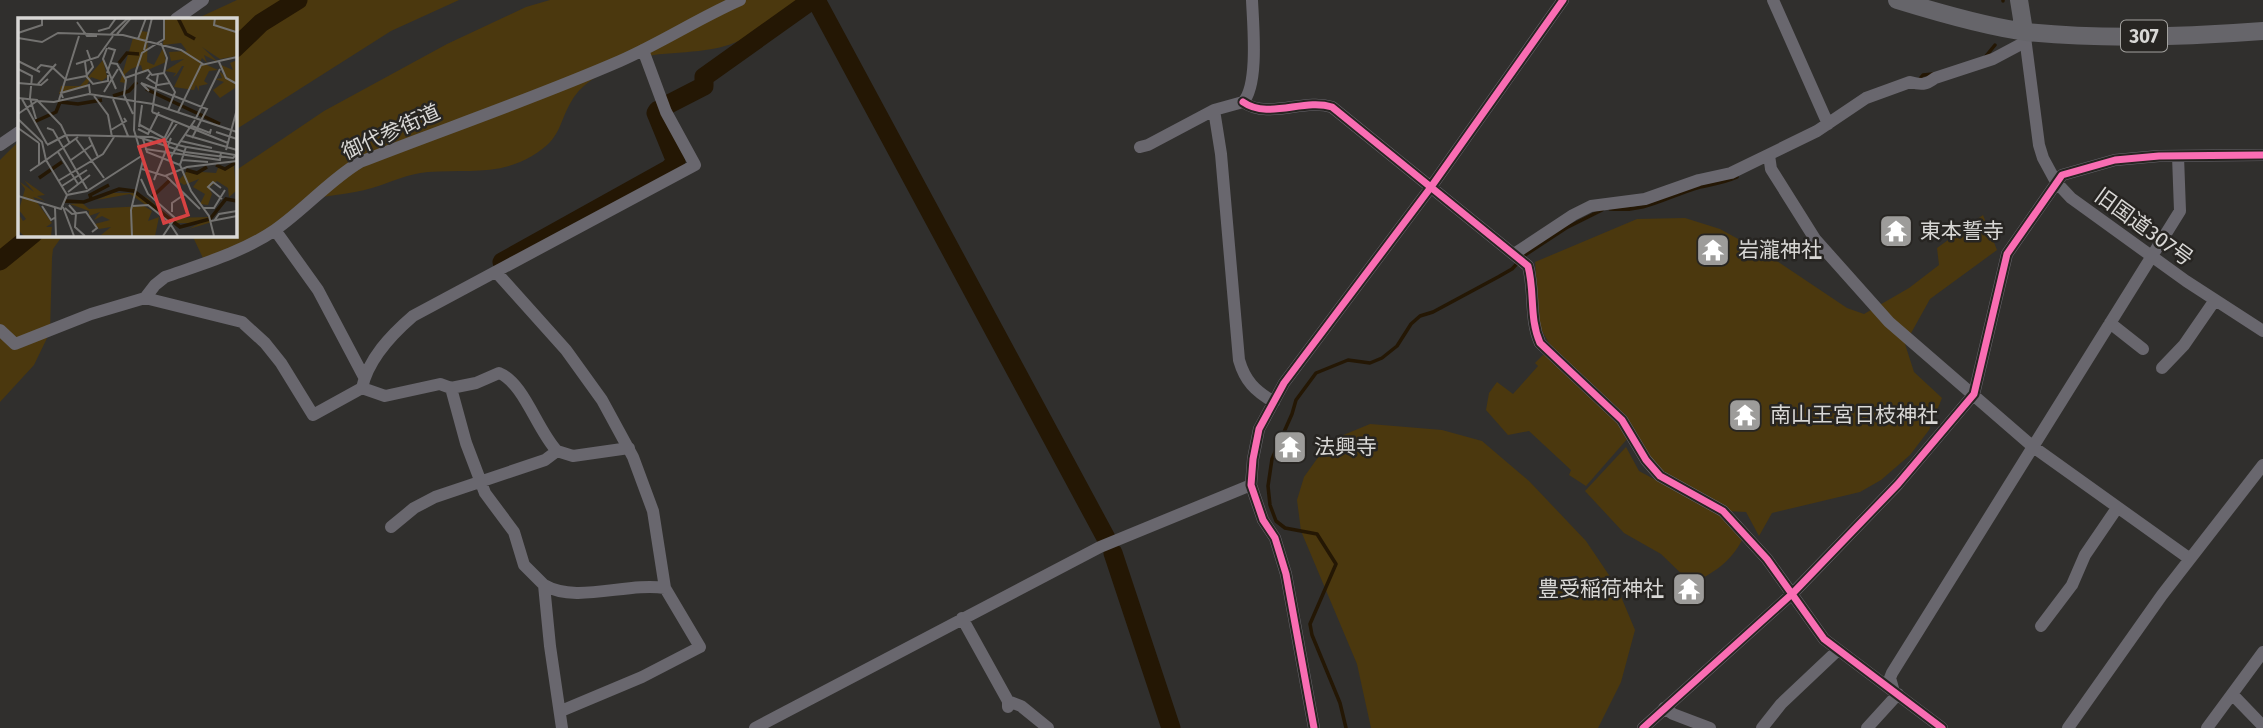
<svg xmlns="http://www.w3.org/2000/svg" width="2263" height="728" font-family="'Fira Sans','Noto Sans JP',sans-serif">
<rect width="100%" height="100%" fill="#302f2d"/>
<path fill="#4b380e" d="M237,0H459L391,31L235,130L234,19H196Z
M550,0H803C779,16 753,38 725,46C691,56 653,49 621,64C603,73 586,80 574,97C557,123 564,137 532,156C499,176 464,169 428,172C407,174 392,182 372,188C350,195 325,194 304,202C292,207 281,220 270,228C255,240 222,254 203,258L192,235L234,234L235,171L324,111L447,44L526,7Z
M19,141V234L63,235L53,249L52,258L50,332L34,365L0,402V160Z
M1983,215L1997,250L1930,299L1905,344L1914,372L1942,398L1929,430L1910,455L1881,480L1860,492L1772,513L1759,536L1746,512L1727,511L1669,478L1549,343L1540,328L1535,262L1637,219L1685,218L1720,229L1771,257L1847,308L1864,314L1909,288L1939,265L1937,248Z
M1543,355L1548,356L1619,421L1628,438L1586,486L1569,475L1571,470L1529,431L1508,435L1486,410L1489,393L1497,382L1513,394L1538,366L1535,363Z
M1370,424L1442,430L1482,441L1529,481L1586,541L1617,587L1635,630L1621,682L1598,728H1371L1357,664L1301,531L1297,500L1304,477L1319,456L1341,436Z
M1626,447L1639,471L1721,515L1742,540C1731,562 1713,573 1692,584L1661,554L1624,533L1585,491Z"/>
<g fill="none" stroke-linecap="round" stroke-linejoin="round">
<path stroke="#241704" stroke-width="3.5" d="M2003,0V1
M1986,56L1995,45
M1918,81L1923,75L1933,74
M1610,209C1648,212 1665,197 1700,187C1713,184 1724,183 1737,177
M1346,728L1340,703L1312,635L1310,624L1336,564L1317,534L1285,528L1276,521L1270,505L1268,486L1272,459L1292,414L1296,400L1316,373L1348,360L1370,363L1382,358L1397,346L1411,324L1420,316L1433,312L1498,277L1512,269L1525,255L1566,228L1602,210"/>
<path stroke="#241704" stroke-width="19" d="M816,0L1106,538
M234,49L261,23L298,0
M667,105L704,86V77L812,0
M0,261L33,234
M502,262L669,169L676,162L656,113L658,110
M1113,553L1171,728"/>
<path stroke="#69676e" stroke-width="12" d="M1252,0C1253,24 1259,85 1243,102L1214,110L1221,154L1239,360C1245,381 1255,391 1274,402
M1773,0L1828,124
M176,19L203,0
M2025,37L2039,145L2043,158L2056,182L2071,198L2186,281L2263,331
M1243,102C1268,120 1304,98 1332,107L1528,266C1535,292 1529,318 1540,343L1622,420L1646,460L1660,476L1723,511L1767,559L1824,639L1942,728
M0,145L19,132
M1140,147L1148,145L1214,110
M1769,155L1771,169L1815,239L1889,322L2032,446L2190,559
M275,230L318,290L364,377
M1514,254L1573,215L1591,206L1645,199L1699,180L1731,173L1817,131L1866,98L1910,82C1921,85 1926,85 1935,78L1993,59L2025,42
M497,273L566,350L602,400L633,457L653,511L665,588L700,647L642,677L561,711
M145,298L242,322L265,343L281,363L313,415L362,388C368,359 391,335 413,316L695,165L666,112L643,50
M2110,323L2143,349
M0,330L15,344L91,314L145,298L155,285L165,277C202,264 243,252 275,230C305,209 331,179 360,162C447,128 535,98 620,61C661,43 699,18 740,0
M2162,368L2184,345L2215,300
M362,388L385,396L440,384L451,388L466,443L485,493L514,532L524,565L544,585L550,646L562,728
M451,388L476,383L499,373C524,383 537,430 557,451
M391,527L414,508L435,497L545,460L557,451L573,456L629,448
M544,585C576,604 627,582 665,588
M962,618L1008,701V707
M2041,626L2072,585L2085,555L2117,508
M1894,692L1890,678L1892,673L2180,211L2178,156
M2232,694L2263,726
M1008,701L1021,706L1048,728
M1664,708L1673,714L1710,728
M755,728L1100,547L1251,485
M1314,728L1286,574L1275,538L1263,520L1251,485L1253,459L1259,429L1284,383L1431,187L1563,0
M1643,728L1793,593L1898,484L1974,394L2007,254L2062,175L2115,160L2159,156L2263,155
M1762,728L1781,704L1837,651
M1867,728L1898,694
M2068,728L2162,595L2263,465
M2207,728L2263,652"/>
<path stroke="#66656a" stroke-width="18" d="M1897,0C1936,12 1987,27 2027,32C2105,40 2185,37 2263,31
M2019,0L2024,31"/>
<g stroke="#272522" stroke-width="11">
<path id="cycleway" d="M1243,102C1268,120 1304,98 1332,107L1528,266C1535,292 1529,318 1540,343L1622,420L1646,460L1660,476L1723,511L1767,559L1824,639L1942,728
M1314,728L1286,574L1275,538L1263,520L1251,485L1253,459L1259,429L1284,383L1431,187L1563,0
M1643,728L1793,593L1898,484L1974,394L2007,254L2062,175L2115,160L2159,156L2263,155"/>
</g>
<use href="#cycleway" stroke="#f96db3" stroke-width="7"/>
</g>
<defs>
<g id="temple-square" transform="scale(1.75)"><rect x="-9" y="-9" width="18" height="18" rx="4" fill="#9d9c9a" stroke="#272522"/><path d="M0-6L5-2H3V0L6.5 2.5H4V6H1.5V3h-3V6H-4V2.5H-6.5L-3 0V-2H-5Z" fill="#fff"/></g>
</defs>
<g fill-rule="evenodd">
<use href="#temple-square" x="1896" y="231"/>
<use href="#temple-square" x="1713" y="250"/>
<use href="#temple-square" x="1745" y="415"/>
<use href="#temple-square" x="1290" y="447"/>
<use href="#temple-square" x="1689" y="589"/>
</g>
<g text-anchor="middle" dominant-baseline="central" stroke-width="5" stroke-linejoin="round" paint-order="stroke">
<rect fill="#272522" stroke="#a3a29f" stroke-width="2" x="2121" y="20.5" width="46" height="31" rx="5"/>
<g font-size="19" font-weight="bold" fill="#d8d7d5">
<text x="2144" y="36">307</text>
</g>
<g font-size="21" fill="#d8d7d5" stroke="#272522">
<text transform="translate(391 132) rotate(-24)">御代参街道</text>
<text transform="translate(2144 227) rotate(36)">旧国道307号</text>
</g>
<g font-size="21" fill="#d8d7d5" stroke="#272522" text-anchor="start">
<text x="1920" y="231">東本誓寺</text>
<text x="1738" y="250">岩瀧神社</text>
<text x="1770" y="415">南山王宮日枝神社</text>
<text x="1314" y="447">法興寺</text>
<text x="1664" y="589" text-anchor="end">豊受稲荷神社</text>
</g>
</g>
<g transform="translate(18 18)">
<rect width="219" height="219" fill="#302f2d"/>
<path d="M147,0H219V38L202,41L184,29L200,44L186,37L189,45L184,40L182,44L200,52L191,53L186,63L190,66L181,68V73L178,67L176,72L156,69L166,48H164L158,57L155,59L158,55L147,53L166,41L153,43L151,34L169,33L163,25L145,27ZM123,13L130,14L129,44L136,47L145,30L148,44L125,54L123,47L113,51L107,56V65L102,64L115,20L120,21ZM85,42L89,59L84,63L73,59L68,69L41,76L43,68H62ZM219,42L217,70L202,80L195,72L206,64L197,61L204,60L201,53L209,60L203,47L215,52L212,45ZM216,148L218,173L211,179L210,170L199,163L191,170L194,176L190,187L182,186L187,176L175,169L181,161L166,167L160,163L169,153L198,155L200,150ZM6,162L27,177L19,178L27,183L15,179L34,205L28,209H34L33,218H6L1,213L0,195L5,203L8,201L1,192L7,171L2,164L16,174ZM95,175H118L129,180L153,200L192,199L194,204L171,211L182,205H154L112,176L79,182ZM64,185L71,191L126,188L134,193L130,203L141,199L137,218L83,217L93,209L81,211L77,206L92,202L84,198L76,202L82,194L71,198V193L52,186Z" fill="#4b380e"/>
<path fill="none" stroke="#241704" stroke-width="3.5" d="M160,0L168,16L177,21M101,45L109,35L121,36M128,71L202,106M95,78L111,73L119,64M16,104L38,94L42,84L60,86L84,82M198,147L207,151L217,145M168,152L179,155L189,149M21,160L44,144M73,180L72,177L91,167M133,180L152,162M46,183L66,184L101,171L116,173L162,209L192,201L208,181L219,183"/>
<path fill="none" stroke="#737270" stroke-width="2" d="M197,0L196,7L218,14M59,4L69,18H79M80,13L91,10L98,0M0,15L24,7V0M93,16L110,0M99,16L113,0M0,20L24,24L40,15L105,17L163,32L185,46M120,21L128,0M143,25L149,40L146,55M89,30L85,41L98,71M126,32L134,0M0,43L22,54M67,44L69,59L75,66L90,63V57M201,44L208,60L219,66M93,45L99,46L108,62L106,77L115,96M58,46L80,39L95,18M0,51L14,58L12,80L18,101M19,51L23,47L34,49L48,62L68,58L75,49L69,32M89,55L97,32L90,30M146,55L157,74L150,92M132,56L129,60L140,67L152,65M107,60L130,52L134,57L146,55M0,65L23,67L30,61M20,66L38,46M131,73L123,65L189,91L174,120M86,74L100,51M76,78L90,97L94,119M0,80L19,82L43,107L52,126M45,80L43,75L71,67L72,75M4,81L29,126M95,81L110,118M41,82L61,18M134,94L210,125M134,94L140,56M160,94L183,47L219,39M0,96L19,83L36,84L71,76L135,86L219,114M178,100L202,51M0,101L24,124L28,142L60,119M177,102L160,127L168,129L162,147L173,173L191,198L196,218M122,107L146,120M174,108L192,115L193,111M121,109L124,87M0,110L21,125M29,110L35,112L69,171M120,111L130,116L141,94M93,112L108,103L106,100M198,114L219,121M48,117L134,119L160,127L151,142M168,117L219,132M71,119L80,139M120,119L167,134L215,140L218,137M58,121L86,160M125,121L129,134L162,147M145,123L155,103M147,123L160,104M163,123L194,130M29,127L48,117M169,129L217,137M127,131L148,134M208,132L219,91M40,134L60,166M148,134L202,142L203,134M53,142L74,127M164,142L190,144M21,147V125M124,151L147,158L169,149L219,143M12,153L28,142L49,177M148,158L182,191M123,161L130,176L157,200L145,218M136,162L153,120M40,163L85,136L96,119M44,168L69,152M203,170L195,164L190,169L204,181M50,174L72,157M0,178L43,191L49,177L69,173L125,137M51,187L58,195L57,209L67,218M24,188L33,202L38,199M115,188L130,187L151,204L160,218M45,189L56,218M37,190L38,218M47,190L54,196L68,194L79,210L74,214M185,190H196L207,172M154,194V185L167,176M193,203L219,198M196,203L201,196L219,193M114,218L113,192L125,142L116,112L118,53L124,35L146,21V0"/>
<path fill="#d64242" fill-opacity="0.15" stroke="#d64242" stroke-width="3.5" d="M146,122L170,197L146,205L121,129Z"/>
<rect width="219" height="219" fill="none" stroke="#d8d7d5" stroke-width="3.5"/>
</g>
</svg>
